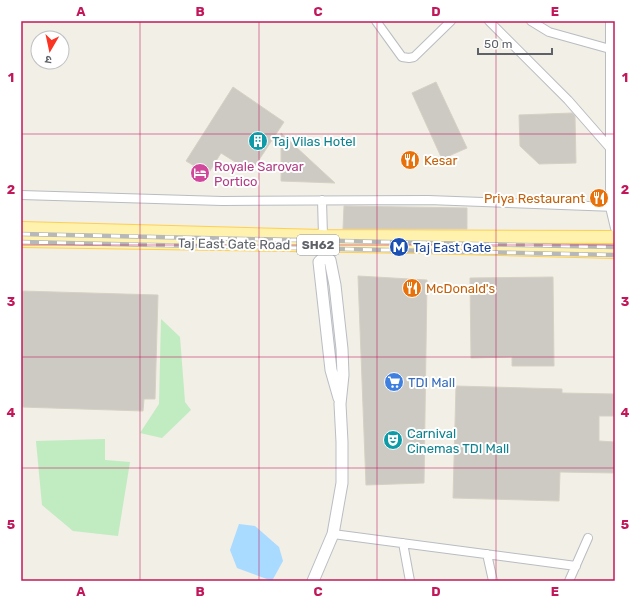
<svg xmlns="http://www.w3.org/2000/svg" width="636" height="602" font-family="Rubik,'Noto Sans Devanagari',sans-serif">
<rect width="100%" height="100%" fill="#f1efe6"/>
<path fill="#c1ebc1" d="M161,319L180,337L185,402L191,410L162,438L140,433L159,404Z
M105,439V460L130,462L118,536L73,531L42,505L36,441Z"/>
<path fill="#a9daff" d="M239,524L255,526L279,547L283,561L272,581L237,568L230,550Z"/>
<path fill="#cdcac3" stroke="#d7d1c4" d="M436,82L467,148L442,159L412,93Z
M233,87L284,122L251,172L221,153L208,174L186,161Z
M572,113L575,116L576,163L539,164L520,146L519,115Z
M281,133L335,183L281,181Z
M344,206L467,208V229H343Z
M358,276L427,280L424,483L366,485Z
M553,277L554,366H512V357L471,358L470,278Z
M21,291L158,295L155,399H144L143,411L21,407Z
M456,386L562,389V393L615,394V416H599V441L615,442V473L560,472L559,501L453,498Z"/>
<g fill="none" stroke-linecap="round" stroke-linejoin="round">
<g stroke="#b9bcc1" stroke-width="10">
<path id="street" d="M376,21L402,57L409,58L414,57L451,21
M489,21L568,100L610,148
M531,21L549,32L610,49
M610,21V207L615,228
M21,195L222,201L428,200L615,207
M322,200L323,236
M333,534L576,566
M403,543L410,581
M487,554L493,581
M569,581L588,538"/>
</g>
<g stroke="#babdc3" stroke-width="13">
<path id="secondary" d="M324,249L325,256L319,262L331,370L339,398
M313,581L333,534L342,483V442L340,404L343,375L342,349L335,285L330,260L325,256"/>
</g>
<g stroke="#ffce52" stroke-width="14">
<path id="primary" d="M21,228L323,236L615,237
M21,241L418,247L615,252"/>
</g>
<use href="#street" stroke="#fff" stroke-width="8"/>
<use href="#secondary" stroke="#fff" stroke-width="11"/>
<use href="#primary" stroke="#fff2ae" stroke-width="12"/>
<g stroke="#b7b8b9" stroke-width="4.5">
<path id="rail" d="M21,234L615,247
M21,242L615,255"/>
</g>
<use href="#rail" stroke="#fff" stroke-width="3" stroke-dasharray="9" stroke-linecap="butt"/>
</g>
<path fill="none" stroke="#c2185b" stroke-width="1" stroke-opacity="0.55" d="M140,21V581M259,21V581M377,21V581M496,21V581M21,134H615M21,245H615M21,357H615M21,468H615"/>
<defs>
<g id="building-disc" transform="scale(1)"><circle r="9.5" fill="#0f9aa8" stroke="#fff"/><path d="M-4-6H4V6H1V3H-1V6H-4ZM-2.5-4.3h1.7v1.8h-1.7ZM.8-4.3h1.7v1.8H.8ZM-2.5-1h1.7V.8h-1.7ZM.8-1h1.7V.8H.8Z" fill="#fff"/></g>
<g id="restaurant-disc" transform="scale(1)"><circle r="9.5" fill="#e8710a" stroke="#fff"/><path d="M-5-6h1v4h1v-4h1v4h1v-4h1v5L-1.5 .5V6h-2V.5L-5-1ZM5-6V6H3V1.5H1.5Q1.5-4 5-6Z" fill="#fff"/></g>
<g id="hotel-disc" transform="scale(1)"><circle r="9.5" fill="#d1479c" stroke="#fff"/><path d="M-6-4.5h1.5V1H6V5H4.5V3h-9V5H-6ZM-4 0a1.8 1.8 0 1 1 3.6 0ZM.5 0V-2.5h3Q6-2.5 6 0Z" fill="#fff"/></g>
<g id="metro-disc" transform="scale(1)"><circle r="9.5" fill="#1a4fb4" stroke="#fff"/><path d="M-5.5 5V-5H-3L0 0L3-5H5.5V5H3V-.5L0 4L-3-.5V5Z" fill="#fff"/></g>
<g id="supermarket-disc" transform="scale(1)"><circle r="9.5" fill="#3f7fe0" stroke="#fff"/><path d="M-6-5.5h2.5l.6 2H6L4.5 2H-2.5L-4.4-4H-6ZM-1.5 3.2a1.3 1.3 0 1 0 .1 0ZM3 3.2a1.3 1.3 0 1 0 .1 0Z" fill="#fff"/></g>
<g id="theatre-disc" transform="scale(1)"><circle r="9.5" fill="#0f9aa8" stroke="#fff"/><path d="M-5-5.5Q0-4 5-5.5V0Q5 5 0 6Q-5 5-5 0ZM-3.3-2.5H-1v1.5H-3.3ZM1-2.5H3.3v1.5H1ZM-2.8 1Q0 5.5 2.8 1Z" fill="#fff"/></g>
</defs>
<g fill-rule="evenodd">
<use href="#building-disc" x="258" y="141"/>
<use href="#restaurant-disc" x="410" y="160"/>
<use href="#hotel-disc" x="200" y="173"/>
<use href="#restaurant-disc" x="599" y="198"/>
<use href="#metro-disc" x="399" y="247"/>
<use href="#restaurant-disc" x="412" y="288"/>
<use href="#supermarket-disc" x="394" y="382"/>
<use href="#theatre-disc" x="393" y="440"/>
</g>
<g text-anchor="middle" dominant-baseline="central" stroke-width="4" stroke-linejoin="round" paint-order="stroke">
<rect fill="#fff" stroke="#8e9195" stroke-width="1" x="297" y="235" width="42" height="20" rx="3"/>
<g font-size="12" font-weight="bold" fill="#5e6268">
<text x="318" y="245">SH62</text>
</g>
<g font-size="13" fill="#0d838f" stroke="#fff" text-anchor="start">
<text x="272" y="141">Taj Vilas Hotel</text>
<text x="407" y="433">Carnival<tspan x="407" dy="15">Cinemas TDI Mall</tspan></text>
</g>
<g font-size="13" fill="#c56008" stroke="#fff" text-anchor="start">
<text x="424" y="160">Kesar</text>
<text x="585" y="198" text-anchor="end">Priya Restaurant</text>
<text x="426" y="288">McDonald's</text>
</g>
<g font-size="13" fill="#b23c85" stroke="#fff" text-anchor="start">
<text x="214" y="166">Royale Sarovar<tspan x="214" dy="15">Portico</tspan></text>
</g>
<g font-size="13" fill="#5e6268" stroke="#fff">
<text transform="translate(234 244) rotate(1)">Taj East Gate Road</text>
</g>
<g font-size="13" fill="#164399" stroke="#fff" text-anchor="start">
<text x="413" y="247">Taj East Gate</text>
</g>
<g font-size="13" fill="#366cbe" stroke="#fff" text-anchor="start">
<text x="408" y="382">TDI Mall</text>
</g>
</g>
<rect width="636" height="602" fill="none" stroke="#ffffff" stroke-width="44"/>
<g transform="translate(50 50) rotate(189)"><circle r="19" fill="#ffffff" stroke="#bfc0c3"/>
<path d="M0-3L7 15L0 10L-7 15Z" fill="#fb3323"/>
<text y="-6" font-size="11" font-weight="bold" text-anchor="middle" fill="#5e6268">उ</text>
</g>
<path d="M478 48v6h74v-6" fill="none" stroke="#5e6268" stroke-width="2"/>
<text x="484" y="48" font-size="12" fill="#5e6268" stroke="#ffffff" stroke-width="3" paint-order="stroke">50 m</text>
<rect x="22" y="22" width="592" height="558" fill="none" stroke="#c2185b" stroke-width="1.5"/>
<g font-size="13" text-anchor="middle" font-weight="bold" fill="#c2185b">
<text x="81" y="16">A</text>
<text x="200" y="16">B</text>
<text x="318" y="16">C</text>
<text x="436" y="16">D</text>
<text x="555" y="16">E</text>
<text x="11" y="82">1</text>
<text x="625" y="82">1</text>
<text x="11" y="194">2</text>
<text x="625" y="194">2</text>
<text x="11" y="306">3</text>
<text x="625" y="306">3</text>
<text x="11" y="417">4</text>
<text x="625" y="417">4</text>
<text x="11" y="529">5</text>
<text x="625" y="529">5</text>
<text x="81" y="596">A</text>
<text x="200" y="596">B</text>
<text x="318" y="596">C</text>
<text x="436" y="596">D</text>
<text x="555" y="596">E</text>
</g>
</svg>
